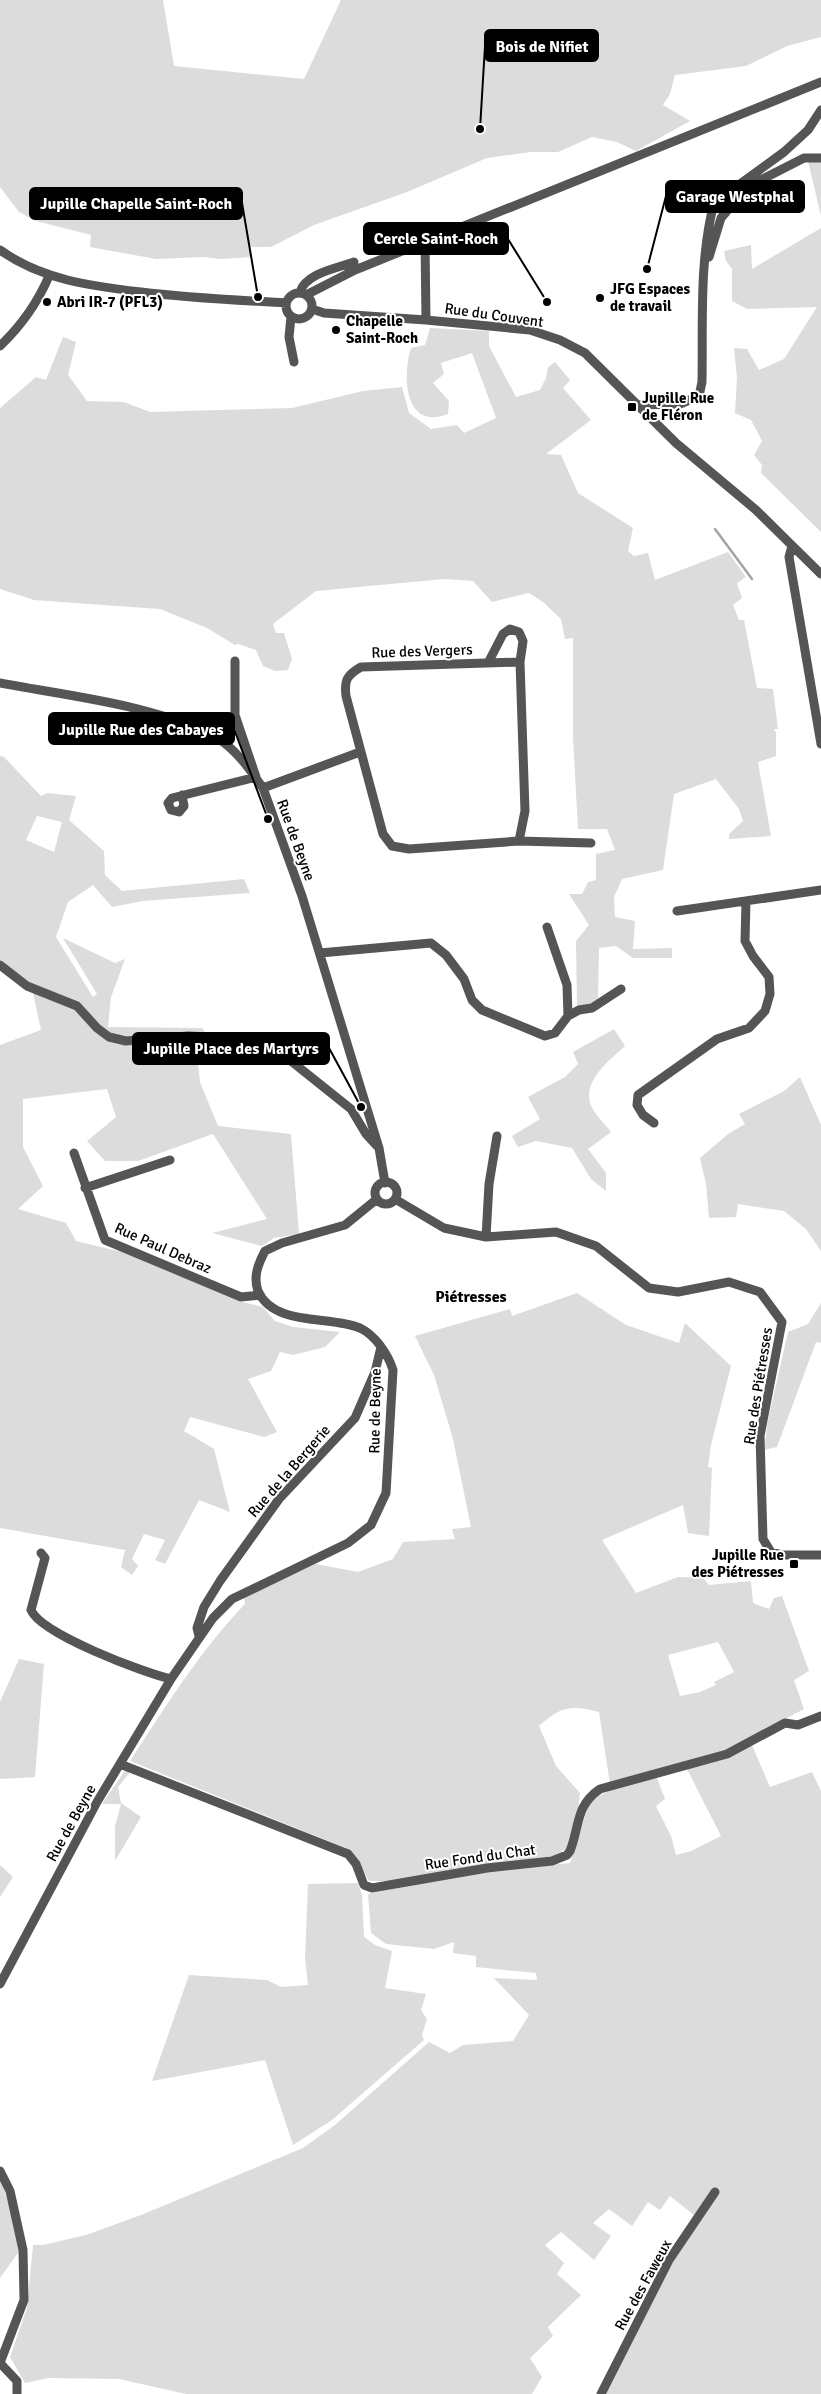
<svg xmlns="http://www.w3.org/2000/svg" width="821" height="2394" font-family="Signika,sans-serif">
<rect width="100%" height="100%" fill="#fff"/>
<path fill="#dcdcdc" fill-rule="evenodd" d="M0,0H163L174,66L304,79L341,0H821V37L787,46L746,66L675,75L670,94L663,105L690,121L636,151L617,142L592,137L558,152H531L487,158L407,192L314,225L271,247H250L252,257L221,259L204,257L156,259L90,247L91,235L36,221L19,212L0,187Z
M821,160V216L808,161Z
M821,228V532L761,473L762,465L754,455L762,441L751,420L735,413L737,377L734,348L747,349L759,370L784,359L817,307L747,309L732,301V269L726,261L724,251L751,245L752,269Z
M430,328L489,331V346L516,397L540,390L546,378L548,367L555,362L570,380L563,388L591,420L546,454L561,455L578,493L633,528L628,551L634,556L648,553L655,580L728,552L746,577L737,583L742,598L733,605L739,620H744L757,688L773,689L778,729H774L776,733V756L758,762L771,836L729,839V834L743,821L739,809L716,779L674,794L663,870L622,879L614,897L615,917L635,921L633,949L672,948V958H633L616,946L599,948L598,1002L593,1007L577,1006L576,941L589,925L569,894H582L588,882L596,880V854L615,850L607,829H578L573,738V638L565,639L561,619L543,602L529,593L492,602L473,581L444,579L316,591L273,624L276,633H284L292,659L288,670L275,671L263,666L256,650L238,644L235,645L207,628L160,609L34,600L0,589V408L36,377L46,380L63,337L76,342L68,375L87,401L124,402L150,412L292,408L363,391L402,387L409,413L431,429L457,425L464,433L496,418L472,353L441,363L444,374L433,383L449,401L448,414C404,431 402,376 411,348L425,345Z
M0,756L4,757L41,796L47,793L76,796L69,820L104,851L105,875L122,891L244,879L250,893L143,901L112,907L93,885L68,902L56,937L93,997L97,994L63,938L115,963L125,959L111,997L108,1027L202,1028L217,1049L197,1053L200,1082L218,1126L291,1134L299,1234L274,1238L262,1246L212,1233L267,1219L213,1134L138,1161H105L87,1141L116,1117L107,1089L23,1099V1147L43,1186L18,1209L66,1223L76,1241L126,1253L238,1301L263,1307L275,1321L293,1327L340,1332L325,1347L293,1355L280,1352L271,1371L248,1379L277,1432L264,1437L190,1417L184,1431L214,1449L230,1512L199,1500L165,1564L155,1560L165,1540L144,1534L132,1559L138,1566L132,1575L121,1567L125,1550L0,1528V1045L41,1030L31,984L0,960ZM37,816L62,822L54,852L26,840Z
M614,1029L625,1046C610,1060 584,1079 590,1103C593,1113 605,1124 611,1132L588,1149L606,1173V1191L591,1179L572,1148L536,1141L518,1147L512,1136L540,1119L528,1097L565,1077L578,1064L573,1052Z
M800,1077L821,1125V1251L806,1229L784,1211L738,1204L736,1217L709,1218L706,1184L700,1158L728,1134L745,1124L739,1114L784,1091Z
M577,1293L626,1325L679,1343L685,1323L731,1366L711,1445L708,1467L712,1468L709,1536L688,1533L683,1505L602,1540L636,1593L678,1577L703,1578L709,1585L751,1581L753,1603L769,1609L774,1598L782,1596L809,1671L794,1680L804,1709L727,1750L610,1784L599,1712C570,1705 562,1706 539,1726L556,1766L580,1793L578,1811L566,1849L553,1856L396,1881H369L357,1860L346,1848L130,1761C166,1706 199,1652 245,1604L244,1596L316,1564L358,1572L393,1559L403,1542L455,1539L452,1529L471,1527L453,1439L434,1375L415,1336L510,1309L512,1316ZM718,1642L734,1672L714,1682L716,1685L700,1692L680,1696L668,1655Z
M821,1303V1343L816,1342L777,1447L764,1450L768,1420L788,1332L808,1324Z
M19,1659L44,1664L35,1777L0,1779V1702Z
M752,1745L770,1787L812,1772L821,1791V2394H604L657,2287L700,2220L670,2196L660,2210L648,2202L632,2226L609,2209L593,2223L611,2236L594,2260L561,2232L545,2245L564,2263L557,2274L581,2295L548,2327L553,2336L530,2358L542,2377L532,2394H186L119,2379L49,2378L25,2383L10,2357L27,2308L33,2245H43L86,2235L141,2215L303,2148L335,2125L429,2042L450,2053L463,2045L513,2041L529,2015L494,1978L537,1980L536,1973L476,1967V1956L453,1953L454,1942L434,1949L386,1944L371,1933L368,1894L485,1871L570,1863L587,1810L593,1799L614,1788L657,1778L665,1799L656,1806L671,1836L676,1855L691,1851L721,1836L686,1767Z
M126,1769L131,1771L118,1787L121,1803L141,1817L115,1861V1826L121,1804H102Z
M0,1865L13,1877L0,1897Z
M358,1883L362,1895L364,1937L375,1945L392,1951L385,1988L426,1994L421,2010L427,2019L422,2035L424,2040L332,2120L293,2145L265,2060L152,2081L189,1975L267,1980L281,1987L308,1985L305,1958L308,1884Z
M0,2178L23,2246L0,2278Z"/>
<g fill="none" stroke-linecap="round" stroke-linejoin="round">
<path stroke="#a3a3a3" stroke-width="2.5" d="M715,529L752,579"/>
<path stroke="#555" stroke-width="9" d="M425,242L426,320
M0,250C42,280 91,286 141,292C189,298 237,300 286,303
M709,257L721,218L747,187L804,158H821
M300,292C306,273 338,268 354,262
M286 306a13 13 0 1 1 26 0a13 13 0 1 1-26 0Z
M306,295L355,270L821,82
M312,309L324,313L426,320L530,330L560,340L585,353L676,443L756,510L821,574
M291,317L289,337L294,362
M0,346C22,325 37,304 49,276
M636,405L680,404L699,396L702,382C703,323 699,260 714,203L784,152L808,130L821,110
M792,546L789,557L821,744
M488,663L503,634L510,629L519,632L523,641L520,662
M0,683C68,696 157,705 217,738C236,749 251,771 263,788L302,896L379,1148L385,1183
M263,788L360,752
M182,795L184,806L179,812L171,810L168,803L172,798L256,777L235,715V661
M519,841L525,811L520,662L361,667C347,675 344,680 346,696L383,834L392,846L409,849L519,841L591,843
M677,911L821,890
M547,927L567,985L568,1016
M320,953L431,943L446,955L464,979L472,1000L482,1010L545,1036L555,1033L568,1016L579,1010L592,1008L621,989
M0,965L27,986L77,1006L97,1028L109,1037L126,1041L188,1036L232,1038L291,1061L351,1109L366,1134L377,1146
M654,1123L643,1115L637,1105L638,1095L717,1039L749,1028L765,1011L770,994L769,977L753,956L745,941L746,901
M74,1153L105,1240L241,1297L260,1295
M375 1193a11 11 0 1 1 22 0a11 11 0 1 1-22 0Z
M85,1188L170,1160
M395,1199L444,1228L486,1237L556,1232L596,1246L649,1288L678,1292L729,1282L760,1292L782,1322L760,1436L763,1539L771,1552L783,1555H821
M486,1237L489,1184L497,1136
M41,1553L45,1558L31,1610C41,1634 144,1673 171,1679
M199,1636L197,1628L204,1607L220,1581L279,1499L355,1418L375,1372L381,1347
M120,1764L348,1854L356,1864L364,1885L372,1888L487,1868L552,1861L567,1855L570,1851C580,1826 575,1806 600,1789L727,1754L785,1723L798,1725L821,1716
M0,1984L97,1802L171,1679L213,1618L232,1599L348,1543L371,1525L386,1493L393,1370C388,1354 375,1335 360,1328C330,1315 274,1327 258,1291C253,1277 258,1264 265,1251L282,1243L345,1225L377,1199
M0,2171L10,2191L23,2250L24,2300L0,2363
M0,2363L17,2381V2394
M601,2394L669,2260L715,2192"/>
</g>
<g fill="#000" stroke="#fff" stroke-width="2">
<circle cx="600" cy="298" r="5"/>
<circle cx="47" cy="302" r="5"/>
<circle cx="336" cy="330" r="5"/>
<rect x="627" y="402" width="10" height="10" rx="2.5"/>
<rect x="789" y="1559" width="10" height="10" rx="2.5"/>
</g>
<g text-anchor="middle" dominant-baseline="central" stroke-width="4" stroke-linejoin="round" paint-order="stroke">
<g font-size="15" font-weight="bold" fill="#000" stroke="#fff" text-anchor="start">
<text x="610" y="289">JFG Espaces<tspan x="610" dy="17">de travail</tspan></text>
<text x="57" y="302">Abri IR-7 (PFL3)</text>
<text x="346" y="321">Chapelle<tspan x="346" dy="17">Saint-Roch</tspan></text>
<text x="642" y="398">Jupille Rue<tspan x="642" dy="17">de Fléron</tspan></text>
<text x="784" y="1555" text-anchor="end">Jupille Rue<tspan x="784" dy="17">des Piétresses</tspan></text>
</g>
<g font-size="15" fill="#000" stroke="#fff">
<text transform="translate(494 315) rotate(8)">Rue du Couvent</text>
<text transform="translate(422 651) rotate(-2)">Rue des Vergers</text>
<text transform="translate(296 840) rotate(70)">Rue de Beyne</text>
<text transform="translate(163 1248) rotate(24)">Rue Paul Debraz</text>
<text transform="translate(758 1386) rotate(-81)">Rue des Piétresses</text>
<text transform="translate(375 1411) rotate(-89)">Rue de Beyne</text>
<text transform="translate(289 1471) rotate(-49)">Rue de la Bergerie</text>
<text transform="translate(71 1823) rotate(-61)">Rue de Beyne</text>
<text transform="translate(480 1857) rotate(-8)">Rue Fond du Chat</text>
<text transform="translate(643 2285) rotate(-61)">Rue des Faweux</text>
</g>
<g font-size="16" font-weight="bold" fill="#000" stroke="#fff">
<text x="471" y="1297">Piétresses</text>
</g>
</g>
<path fill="none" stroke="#000" stroke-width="2" d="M480 129L485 46M647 269L666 196M258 297L242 203M547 302L508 239M268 819L234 729M361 1107L329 1048"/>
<g fill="#000" stroke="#fff" stroke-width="2">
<circle cx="480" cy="129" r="5"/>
<circle cx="647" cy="269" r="5"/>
<circle cx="258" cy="297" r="5"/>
<circle cx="547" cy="302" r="5"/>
<circle cx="268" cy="819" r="5"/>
<circle cx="361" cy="1107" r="5"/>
</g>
<g fill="#000" stroke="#000" stroke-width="2">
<rect x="485" y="30" width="113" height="31" rx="5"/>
<rect x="666" y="181" width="138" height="31" rx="5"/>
<rect x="30" y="188" width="212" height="31" rx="5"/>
<rect x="364" y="223" width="144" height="31" rx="5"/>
<rect x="49" y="713" width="185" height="31" rx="5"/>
<rect x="133" y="1033" width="196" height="31" rx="5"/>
</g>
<g font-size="16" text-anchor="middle" font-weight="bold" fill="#fff">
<text x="542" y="52">Bois de Nifiet</text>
<text x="735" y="202">Garage Westphal</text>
<text x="136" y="209">Jupille Chapelle Saint-Roch</text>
<text x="436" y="244">Cercle Saint-Roch</text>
<text x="141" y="735">Jupille Rue des Cabayes</text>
<text x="231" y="1054">Jupille Place des Martyrs</text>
</g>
</svg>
